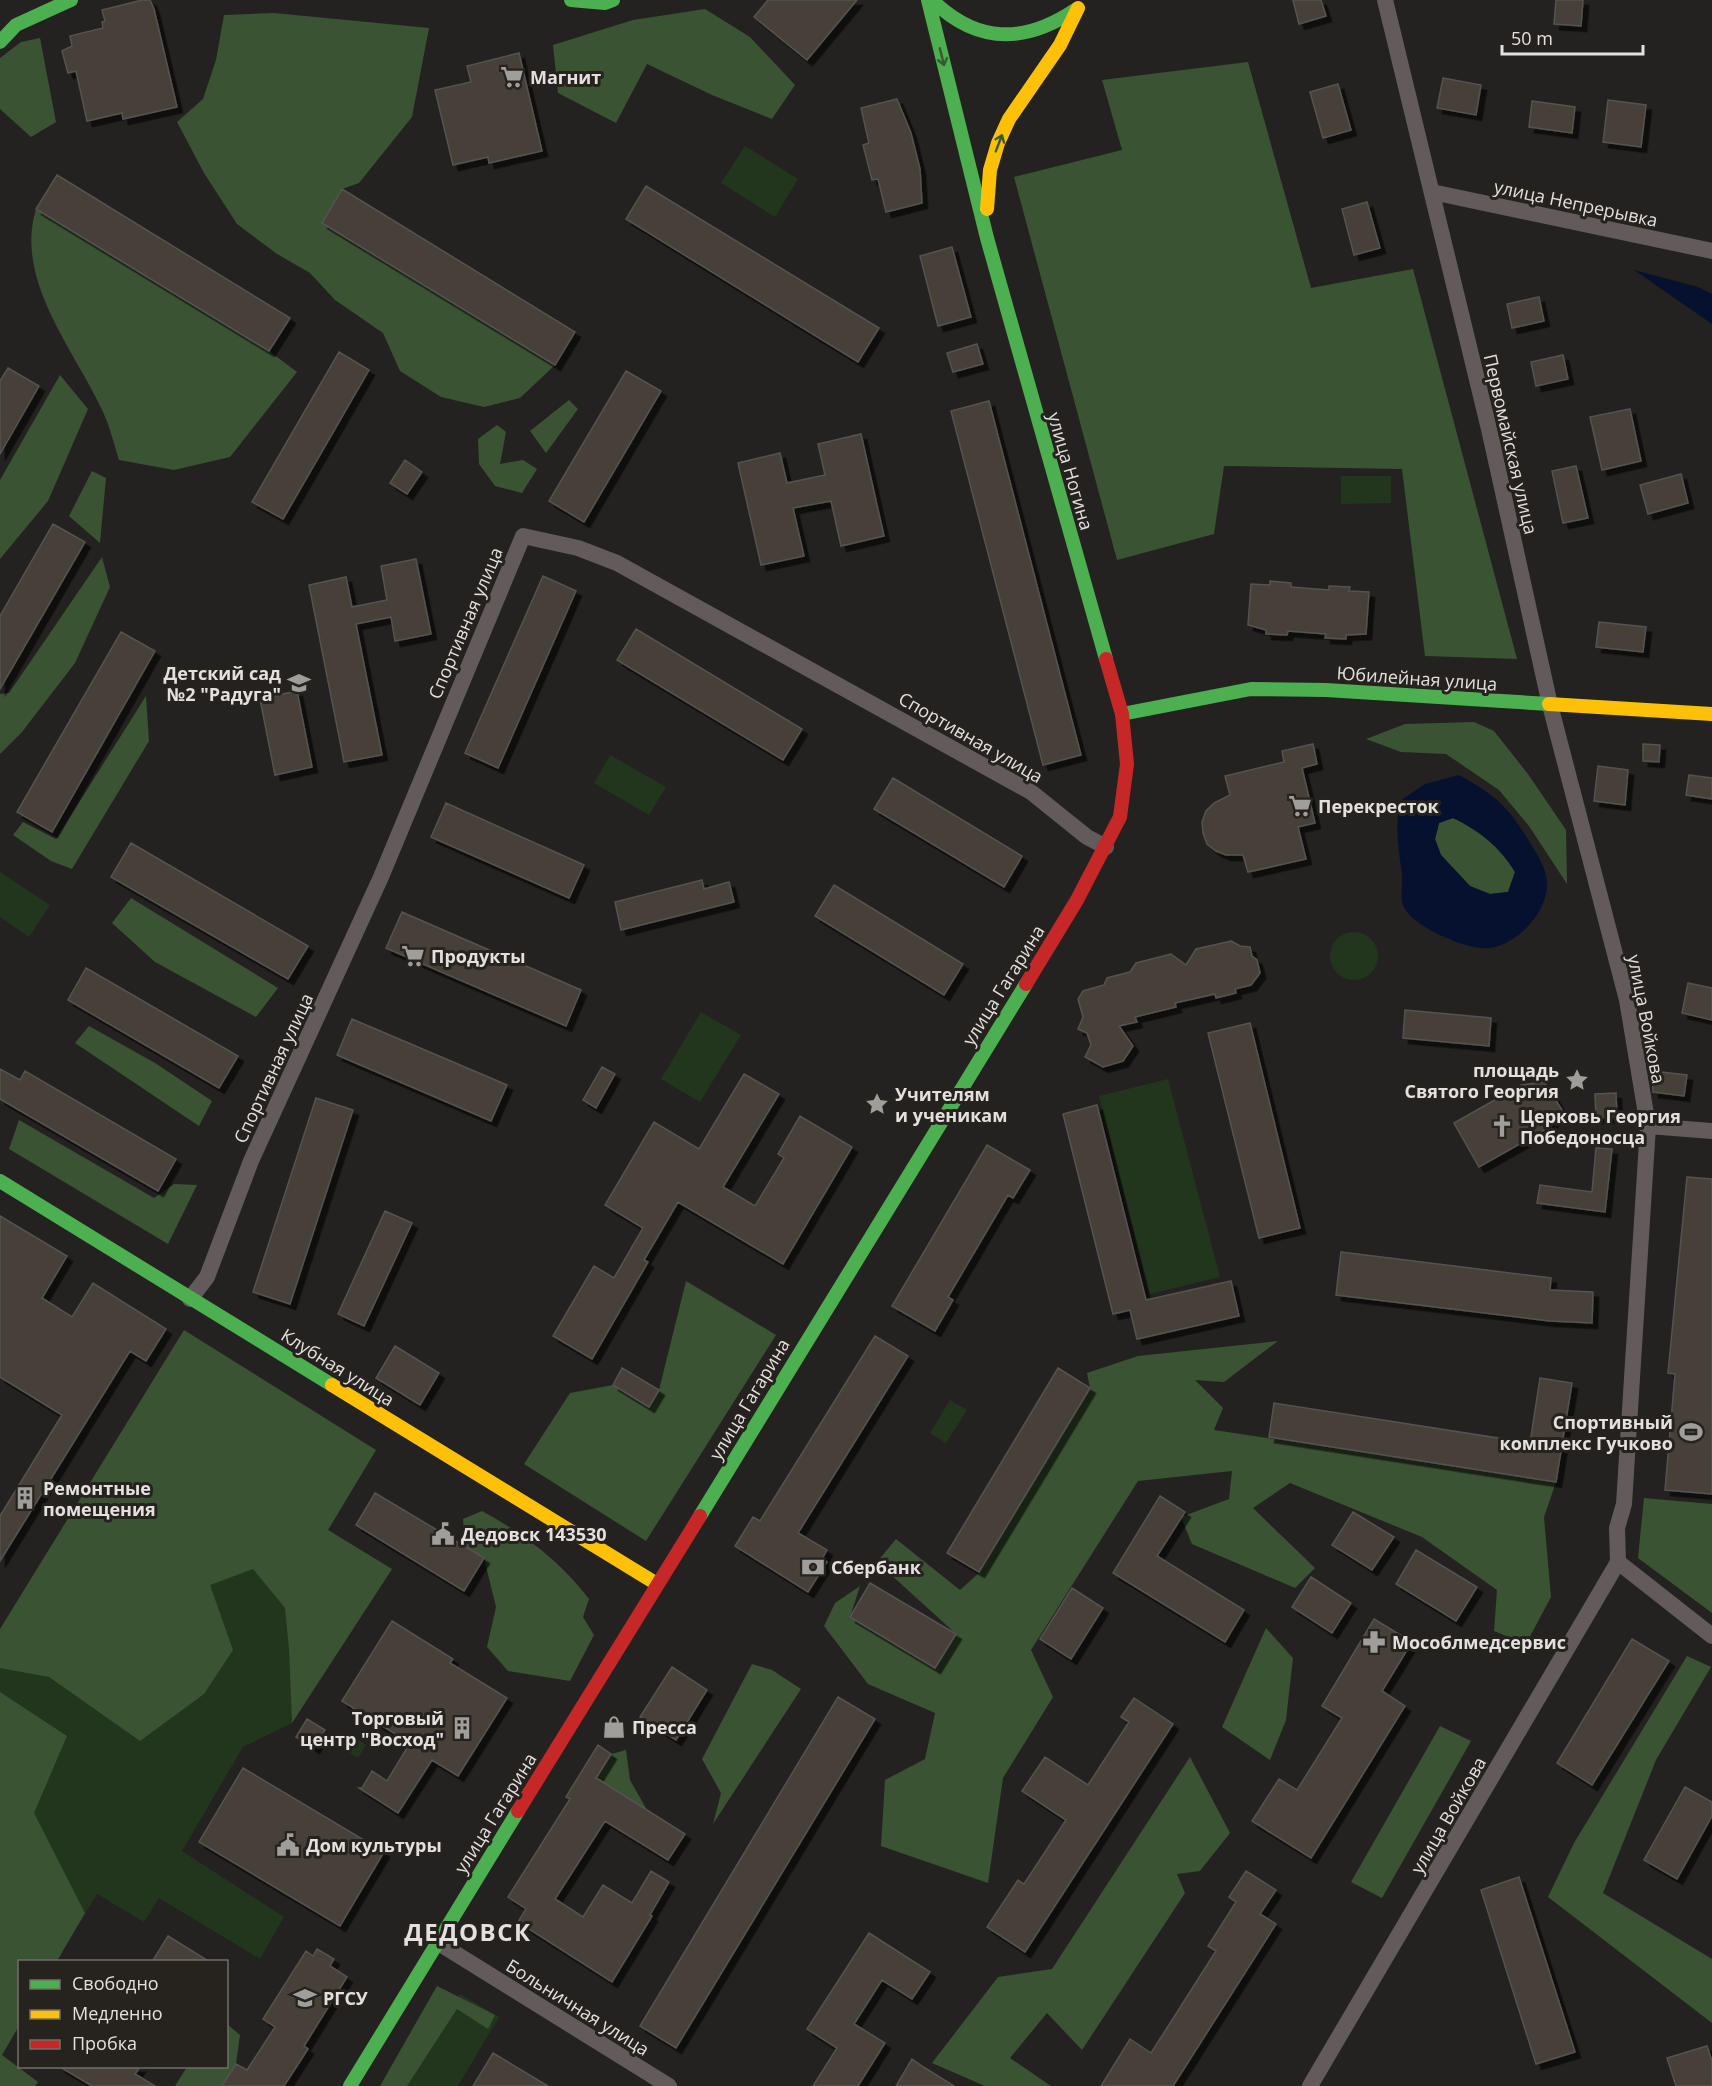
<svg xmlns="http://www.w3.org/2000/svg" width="1712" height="2086" font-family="'Open Sans',sans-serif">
<defs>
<filter id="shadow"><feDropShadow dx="5.5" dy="5.5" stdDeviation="0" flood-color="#0009"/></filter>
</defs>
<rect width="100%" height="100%" fill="#242220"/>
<path fill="#21361c" d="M745,146L798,179L775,217L721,183Z
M1341,476H1391V503L1341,504Z
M610,755L666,787L649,815L594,783Z
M0,872L50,905L29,937L0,917Z
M1330 956a24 24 0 1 1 48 0a24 24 0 1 1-48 0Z
M701,1012L741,1035L700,1102L661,1079Z
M1168,1079L1220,1277L1150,1294L1099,1096Z
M950,1400L967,1410L946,1443L930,1433Z
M376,1450L328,1530L392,1569L292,1723L243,1747L182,1851L284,1917L260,1959L159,1898L144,1922L97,1894L56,1961L20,1962L19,2024L2,2055L38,2082L35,2086H0V1629Z
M352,1736L366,1745L358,1758L344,1749Z
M460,1994L499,2017L458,2086H405Z"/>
<path fill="#3a5333" d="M705,9L750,37L795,85L772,119L712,95L647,64L616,123L558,93L553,45L633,20Z
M274,13L429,28L412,117L359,183L342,189L322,223L555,365L520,398L484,407L441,397L400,371L383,333L335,300L310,273L277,254L237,224L204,173L177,122L203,99L216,60L224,15Z
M40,38L56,122L31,137L0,109V58L21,42Z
M1248,62L1311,288L1413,269L1517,659L1425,656L1402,469L1224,466L1214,534L1117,560L1014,177L1122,150L1102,80Z
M36,209L269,351L297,372L230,457L174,470L119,460C114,444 110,427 103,412C75,350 14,281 36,209Z
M60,375L88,409L48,501L0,559V480Z
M569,400L578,409L546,453L530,431Z
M497,425L506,432L500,464L523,460L537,469L522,493L495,486L479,464L478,439Z
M92,471L106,478L100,543L69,516Z
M102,557L110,587L75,663L22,732L0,754V694L9,693Z
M146,696L149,741L72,869L51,861L13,835L23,822L56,839Z
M1474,722L1494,731L1528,774L1566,830L1567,884L1529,826L1499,790L1446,754L1401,752L1366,739L1405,724Z
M1453,818C1479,830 1501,848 1515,872L1508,892L1490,894L1470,886L1441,855L1435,839L1439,823Z
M131,898L278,988L256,1017L155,962L112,923Z
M89,1026L155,1063L212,1101L199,1126L75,1043Z
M19,1120L154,1198L174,1184L197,1185L168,1244L9,1149Z
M686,1281L776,1335L646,1541L524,1464L570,1393L613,1385L650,1406L659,1390Z
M184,1330L376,1450L328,1530L392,1569L292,1723L289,1649L285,1608L253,1569L210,1585L233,1650L204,1694L140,1741L49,1677L0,1668V1629Z
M1278,1341L1224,1382L1195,1380L1223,1408L1214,1430L1556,1482L1544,1517L1551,1597L1526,1644L1494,1631L1497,1590L1422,1537L1290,1483L1253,1508L1315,1568L1295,1588L1192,1544L1181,1517L1229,1499L1232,1471L1138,1481L1031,1650L1053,1697L1003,1778L988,1883L881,1846L885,1780L925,1759L935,1713L868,1684L824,1626L835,1603L860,1586L850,1617L935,1667L955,1633L877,1562L896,1539L960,1590L980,1572L1090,1388L1087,1373L1138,1356Z
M1644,1498L1712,1504V1613L1638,1558Z
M482,1511C524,1534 560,1561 589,1599L583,1617L594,1635L570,1681L508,1671L487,1647L496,1607L484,1558L465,1547L463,1519Z
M1266,1628L1293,1658L1286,1720L1270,1760L1222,1727Z
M1687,1656L1711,1667L1656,1760L1603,1893L1712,1959V2023L1548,1897L1574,1843Z
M752,1664L772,1670L801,1689L713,1824L721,1793L702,1759Z
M0,1692L67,1736L34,1813L85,1913L57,1961L20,1962L19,2026L2,2055L38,2082L35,2086H0Z
M1440,1726L1471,1741L1382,1898L1351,1882Z
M626,1750L630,1780L647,1810L596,1778L611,1754Z
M1190,1757L1230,1833L1200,1871L1177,1874L1185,1893L1082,2050L1047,2013L1010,2058L1051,2086H985L932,2063L998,1977L1052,1969Z
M437,1986L495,2015L488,2029L457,2009L407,2086H380Z
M227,2024L240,2035L236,2064L222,2086H175L187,2067L226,2066Z"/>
<path fill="#05112e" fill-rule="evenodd" d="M1634,270L1698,287L1712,294V324Z
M1459,775C1495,795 1509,807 1530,843C1537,854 1548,871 1547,885C1547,912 1518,944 1490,948C1469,951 1411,927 1403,905C1400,896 1403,883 1402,873C1398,848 1395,826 1400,801L1425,784ZM1453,818C1479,830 1501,848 1515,872L1508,892L1490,894L1470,886L1441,855L1435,839L1439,823Z"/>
<path fill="#463f38" stroke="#555351" stroke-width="1.5" filter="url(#shadow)" d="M142,0H150L154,9L177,107L123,119L122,113L87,121L76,71L68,73L62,51L72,46L70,36L103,28L102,22L105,21L102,10Z
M768,0H857L807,60L754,17Z
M1293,0H1321L1326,16L1299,24Z
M1556,0H1583L1581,26L1554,24Z
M519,53L542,151L489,163L488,157L453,165L435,90L471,82L467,66Z
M1443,78L1481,85L1476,115L1437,108Z
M1338,84L1351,130L1323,138L1310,92Z
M897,99L911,133L920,169L922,203L886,212L878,179L872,180L863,145L869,143L861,108Z
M1608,100L1646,105L1641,147L1603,142Z
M1532,101L1575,107L1572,133L1529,127Z
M57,175L290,318L269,351L36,209Z
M646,186L879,328L858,362L626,219Z
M342,189L575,332L555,365L322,223Z
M1367,202L1380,248L1354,255L1342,209Z
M952,247L971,317L938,326L920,256Z
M1539,297L1544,321L1512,328L1507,304Z
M977,344L983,364L953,372L947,353Z
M339,352L369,370L283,519L252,502Z
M1563,355L1568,379L1536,386L1531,362Z
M8,368L39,386L0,454V381Z
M626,371L661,391L584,522L549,501Z
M989,401L1081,755L1043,765L951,411Z
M1630,409L1641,461L1602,470L1590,417Z
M861,434L884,536L841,546L831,501L793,508L804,556L761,565L738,463L780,453L787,483L825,475L818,444Z
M405,460L422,472L407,494L390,483Z
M1576,466L1588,518L1563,523L1552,471Z
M1681,474L1688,503L1648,514L1640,485Z
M53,524L85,542L0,689V616Z
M416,559L431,634L395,641L391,617L356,624L382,755L344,762L309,585L346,577L352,607L387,600L381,566Z
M543,576L576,591L498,768L465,753Z
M1270,581L1291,583V587L1329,590V586L1350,587L1349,591L1369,592L1366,634L1346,635V639L1325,638L1326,634L1288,631L1287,635L1266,634V630L1248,625L1251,584L1270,585Z
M1599,622L1646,627L1643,652L1596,647Z
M636,629L802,729L783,760L617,660Z
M121,632L155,651L52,832L17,812Z
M297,691L312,767L275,775L260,699Z
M1313,744L1317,764L1302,768L1315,823L1298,827L1306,859L1248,872L1243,855H1226L1216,851L1207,844L1203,833L1202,822L1206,811L1214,803L1230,795L1225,776L1284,762L1282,751Z
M1643,744L1660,745L1659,762L1643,761Z
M1598,766L1628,770L1625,805L1594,801Z
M1689,775L1712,778V799L1686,795Z
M893,778L1022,856L1004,887L874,809Z
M446,803L584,865L569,898L431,837Z
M131,843L308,946L288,979L111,877Z
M702,880L704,889L729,882L734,902L621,930L615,902Z
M834,885L963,964L944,995L815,916Z
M402,912L581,990L566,1026L386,948Z
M1231,941L1240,946L1250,947L1252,956L1257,960L1260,973L1251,985L1235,989L1236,993L1216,998L1215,994L1175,1003L1176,1007L1135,1017L1137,1022L1119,1026L1133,1046L1123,1061L1103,1067L1085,1057L1091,1045L1087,1033L1078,1029L1083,1017L1078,999L1083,991L1104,985L1107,978L1130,972L1136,963L1171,954L1186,965L1196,949Z
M86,968L238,1056L219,1088L68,1000Z
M1688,983L1712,988V1020L1682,1013Z
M1405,1010L1491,1018L1489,1046L1403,1038Z
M352,1019L507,1085L491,1121L337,1055Z
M1250,1023L1300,1228L1259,1238L1208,1033Z
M602,1067L615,1074L596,1108L583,1100Z
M0,1069L20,1080L25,1071L176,1159L158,1191L0,1099Z
M1652,1071L1687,1075L1684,1096L1653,1092Z
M744,1074L779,1094L723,1187L755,1206L784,1158L778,1154L800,1116L852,1147L783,1264L678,1202L644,1260L648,1262L592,1359L553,1336L594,1266L614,1278L643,1228L605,1205L654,1122L699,1149Z
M1544,1082L1562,1110L1546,1129L1479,1167L1454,1123L1521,1085Z
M1616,1093L1617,1117L1596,1118L1595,1094Z
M316,1098L353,1110L290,1304L253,1292Z
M1097,1105L1146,1300L1231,1281L1239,1316L1137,1339L1130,1310L1113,1314L1063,1114Z
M987,1145L1030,1170L1013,1198L1008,1195L948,1297L953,1300L935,1331L892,1306Z
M1596,1148L1612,1149L1605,1212L1537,1203L1540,1185L1592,1192Z
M1687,1177L1712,1179V1494L1665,1490L1675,1374L1668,1373Z
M385,1211L412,1223L364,1326L338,1314Z
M0,1216L67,1256L42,1298L72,1317L93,1283L166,1329L146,1361L130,1351L0,1561V1516L62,1415L0,1377Z
M1341,1252L1551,1278L1550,1290L1593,1292L1592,1323L1550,1321L1336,1295Z
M875,1336L908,1356L798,1533L827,1550L822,1559L827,1562L808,1592L735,1546L753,1517L760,1521Z
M395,1346L439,1373L420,1405L376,1378Z
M622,1368L659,1390L649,1407L613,1385Z
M1058,1368L1090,1388L979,1572L947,1553Z
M1540,1378L1572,1383L1556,1482L1269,1437L1274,1403L1530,1443Z
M375,1493L484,1558L464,1591L356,1525Z
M1160,1496L1185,1512L1157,1556L1244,1610L1225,1642L1113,1573Z
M1353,1512L1394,1537L1372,1570L1332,1545Z
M1416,1550L1477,1587L1456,1621L1396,1584Z
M1311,1577L1351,1603L1332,1633L1292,1607Z
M870,1583L956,1634L935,1668L850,1617Z
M1072,1588L1103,1608L1071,1659L1040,1639Z
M1374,1619L1412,1642L1382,1691L1405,1706L1311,1858L1252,1821L1279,1779L1297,1790L1342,1718L1322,1706Z
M392,1621L453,1659L450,1663L507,1698L458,1776L432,1760L398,1813L359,1788H362L372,1771L387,1781L410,1743L342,1701Z
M1632,1639L1669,1661L1592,1785L1557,1763Z
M672,1667L707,1690L676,1740L640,1717Z
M838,1697L875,1719L676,2048L640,2026Z
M1134,1698L1173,1724L1025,1952L987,1927L1018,1880L1024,1884L1066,1820L1022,1791L1045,1757L1088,1785L1129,1722L1121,1717Z
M307,1719L325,1730L314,1748L296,1737Z
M598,1745L611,1754L596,1778L685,1834L668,1860L605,1821L555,1899L583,1917L603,1885L632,1903L651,1871L669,1882L650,1915L652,1916L612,1982L518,1922L526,1909L508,1897L570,1799L566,1797Z
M243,1768L384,1852L340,1926L199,1842Z
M1685,1787L1712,1802V1816L1677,1879L1644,1860Z
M1246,1871L1276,1890L1260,1914L1276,1924L1173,2086H1101L1130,2039L1151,2053L1216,1951L1208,1946L1236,1902L1229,1897Z
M1519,1877L1575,2052L1536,2064L1481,1890Z
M869,1933L930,1972L912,1999L882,1980L854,2024L885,2043L858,2086H813L837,2048L807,2029Z
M168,1936L210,1962H152Z
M317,1949L334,1959L330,1966L347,1977L304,2046L308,2049L284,2086H222L236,2064L247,2070L275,2027L263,2019L306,1951L313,1956Z
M1707,2046L1712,2061V2086H1676L1667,2058Z
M493,2053L548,2086H473Z
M912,2059L925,2068L954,2086H896Z
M60,2067H140L135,2074L155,2086H92Z"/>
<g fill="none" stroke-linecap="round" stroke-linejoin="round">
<path stroke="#625a5b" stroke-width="16" d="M1385,0L1489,429L1550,705L1627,1000L1648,1126L1624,1504L1617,1528L1618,1562
M1432,192L1712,251
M1648,1126L1712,1131
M190,1299L207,1277L251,1161L381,877L523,536L578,548L617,563L1031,792L1087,837L1106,847
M437,1942L669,2086
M1310,2086L1618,1562L1712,1636"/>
<path stroke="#4caf50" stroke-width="14" d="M571,0L605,3L613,0
M928,0L987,238L1106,659
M932,0C977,44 1024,44 1075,10
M0,42L16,25L71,0
M1122,714L1251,689L1326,690L1549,704
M0,1181L332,1385
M700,1516L1026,984
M350,2086L518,1811"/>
<path stroke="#ffc107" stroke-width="14" d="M987,209L990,170L998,143L1009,119L1060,45L1078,8
M1549,704L1712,714
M332,1385L657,1584"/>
<path stroke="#c62828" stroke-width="14" d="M1026,984L1077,900L1120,817L1127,764L1122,714L1106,659
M518,1811L700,1516"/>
</g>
<defs><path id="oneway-shaft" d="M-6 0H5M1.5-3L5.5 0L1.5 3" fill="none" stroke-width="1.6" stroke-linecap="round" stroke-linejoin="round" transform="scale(1.5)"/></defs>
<g stroke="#355a32">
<use href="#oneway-shaft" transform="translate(942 57) rotate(76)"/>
<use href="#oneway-shaft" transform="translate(999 143) rotate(-69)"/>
</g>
<defs>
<g id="supermarket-bare" transform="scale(1.8)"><path d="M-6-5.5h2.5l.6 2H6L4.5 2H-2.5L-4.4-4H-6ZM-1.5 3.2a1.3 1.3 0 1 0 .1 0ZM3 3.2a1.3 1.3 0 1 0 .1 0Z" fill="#a09e9b" stroke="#26221e" stroke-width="2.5" paint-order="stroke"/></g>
<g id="school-bare" transform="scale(1.8)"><path d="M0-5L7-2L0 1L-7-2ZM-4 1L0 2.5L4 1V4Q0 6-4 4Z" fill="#a09e9b" stroke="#26221e" stroke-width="2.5" paint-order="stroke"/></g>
<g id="sight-bare" transform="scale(1.8)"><path d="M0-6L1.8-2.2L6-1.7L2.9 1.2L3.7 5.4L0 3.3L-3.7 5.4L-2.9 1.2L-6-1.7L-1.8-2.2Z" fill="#a09e9b" stroke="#26221e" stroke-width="2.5" paint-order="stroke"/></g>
<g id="church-bare" transform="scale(1.8)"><path d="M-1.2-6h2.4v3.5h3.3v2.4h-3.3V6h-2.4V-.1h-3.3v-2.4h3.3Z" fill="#a09e9b" stroke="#26221e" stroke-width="2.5" paint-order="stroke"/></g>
<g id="stadium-bare" transform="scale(1.8)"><path d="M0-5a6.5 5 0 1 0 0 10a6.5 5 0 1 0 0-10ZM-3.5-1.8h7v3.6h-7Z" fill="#a09e9b" stroke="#26221e" stroke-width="2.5" paint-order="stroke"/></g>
<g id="building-bare" transform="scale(1.8)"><path d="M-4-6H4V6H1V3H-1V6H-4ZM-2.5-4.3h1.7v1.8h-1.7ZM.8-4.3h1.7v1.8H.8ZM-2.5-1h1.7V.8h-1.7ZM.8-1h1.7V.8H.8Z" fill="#a09e9b" stroke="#26221e" stroke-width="2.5" paint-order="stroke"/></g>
<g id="civic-bare" transform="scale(1.8)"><path d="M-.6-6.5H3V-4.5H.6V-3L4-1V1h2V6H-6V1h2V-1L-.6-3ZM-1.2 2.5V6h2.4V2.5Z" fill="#a09e9b" stroke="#26221e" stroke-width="2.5" paint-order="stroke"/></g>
<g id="bank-bare" transform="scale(1.8)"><path d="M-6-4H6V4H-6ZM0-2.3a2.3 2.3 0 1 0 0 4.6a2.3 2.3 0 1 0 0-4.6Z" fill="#a09e9b" stroke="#26221e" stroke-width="2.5" paint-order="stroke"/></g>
<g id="pharmacy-bare" transform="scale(1.8)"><path d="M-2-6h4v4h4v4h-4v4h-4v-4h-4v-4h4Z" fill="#a09e9b" stroke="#26221e" stroke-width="2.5" paint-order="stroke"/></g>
<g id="shop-bare" transform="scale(1.8)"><path d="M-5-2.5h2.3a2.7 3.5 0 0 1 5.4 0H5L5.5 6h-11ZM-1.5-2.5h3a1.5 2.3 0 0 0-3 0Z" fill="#a09e9b" stroke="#26221e" stroke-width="2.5" paint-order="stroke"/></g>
<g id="university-bare" transform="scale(1.8)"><path d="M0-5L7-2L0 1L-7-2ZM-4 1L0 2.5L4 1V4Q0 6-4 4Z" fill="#a09e9b" stroke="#26221e" stroke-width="2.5" paint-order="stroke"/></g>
</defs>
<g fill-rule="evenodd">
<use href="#supermarket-bare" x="512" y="77"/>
<use href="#school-bare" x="299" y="683"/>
<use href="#supermarket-bare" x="1300" y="806"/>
<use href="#supermarket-bare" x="413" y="956"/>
<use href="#sight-bare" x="1577" y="1080"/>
<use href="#sight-bare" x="877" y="1104"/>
<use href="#church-bare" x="1502" y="1126"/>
<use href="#stadium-bare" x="1691" y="1432"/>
<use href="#building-bare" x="25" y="1498"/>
<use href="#civic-bare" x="443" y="1534"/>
<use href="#bank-bare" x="813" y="1567"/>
<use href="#pharmacy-bare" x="1374" y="1642"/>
<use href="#shop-bare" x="614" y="1727"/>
<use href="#building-bare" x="462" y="1728"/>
<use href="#civic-bare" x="288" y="1845"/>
<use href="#university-bare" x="305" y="1998"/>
</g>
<g text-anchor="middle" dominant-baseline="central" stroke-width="6" stroke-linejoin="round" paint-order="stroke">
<g font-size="18" font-weight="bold" fill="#e3e0dd" stroke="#26221e" text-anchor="start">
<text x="530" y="77">Магнит</text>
<text x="281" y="673" text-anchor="end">Детский сад<tspan x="281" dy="21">№2 "Радуга"</tspan></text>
<text x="1318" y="806">Перекресток</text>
<text x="431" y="956">Продукты</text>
<text x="1559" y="1070" text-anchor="end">площадь<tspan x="1559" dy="21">Святого Георгия</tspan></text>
<text x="895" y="1094">Учителям<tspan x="895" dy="21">и ученикам</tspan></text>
<text x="1520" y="1116">Церковь Георгия<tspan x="1520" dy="21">Победоносца</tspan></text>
<text x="1673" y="1422" text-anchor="end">Спортивный<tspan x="1673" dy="21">комплекс Гучково</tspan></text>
<text x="43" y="1488">Ремонтные<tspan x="43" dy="21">помещения</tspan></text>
<text x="461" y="1534">Дедовск 143530</text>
<text x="831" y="1567">Сбербанк</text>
<text x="1392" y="1642">Мособлмедсервис</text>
<text x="444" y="1718" text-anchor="end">Торговый<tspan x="444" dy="21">центр "Восход"</tspan></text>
<text x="632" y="1727">Пресса</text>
<text x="306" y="1845">Дом культуры</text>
<text x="323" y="1998">РГСУ</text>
</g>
<g font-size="18" fill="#e3e0dd" stroke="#26221e">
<text transform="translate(1576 203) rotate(12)">улица Непрерывка</text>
<text transform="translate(1511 444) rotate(77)">Первомайская улица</text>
<text transform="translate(1071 471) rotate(74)">улица Ногина</text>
<text transform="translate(465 623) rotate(-67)">Спортивная улица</text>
<text transform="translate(1417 678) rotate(4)">Юбилейная улица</text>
<text transform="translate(971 737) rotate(30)">Спортивная улица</text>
<text transform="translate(1003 985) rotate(-58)">улица Гагарина</text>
<text transform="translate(1647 1019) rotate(79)">улица Войкова</text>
<text transform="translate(273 1068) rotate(-65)">Спортивная улица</text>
<text transform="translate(338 1367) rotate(32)">Клубная улица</text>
<text transform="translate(749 1399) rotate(-59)">улица Гагарина</text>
<text transform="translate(495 1813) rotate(-58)">улица Гагарина</text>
<text transform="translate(1448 1815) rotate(-60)">улица Войкова</text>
<text transform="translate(578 2007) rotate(32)">Больничная улица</text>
</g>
<g font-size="24" font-weight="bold" letter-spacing="1.5" fill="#e3e0dd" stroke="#26221e">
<text x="468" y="1931">ДЕДОВСК</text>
</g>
</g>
<rect x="18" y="1960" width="210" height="108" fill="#26221e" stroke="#726e6a" stroke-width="1.5"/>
<rect x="30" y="1980" width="30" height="9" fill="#4caf50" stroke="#726e6a" stroke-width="1.5"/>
<text x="72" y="1990" font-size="18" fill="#e3e0dd">Свободно</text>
<rect x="30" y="2010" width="30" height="9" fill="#ffc107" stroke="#726e6a" stroke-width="1.5"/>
<text x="72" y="2020" font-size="18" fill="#e3e0dd">Медленно</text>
<rect x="30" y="2040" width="30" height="9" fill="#c62828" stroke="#726e6a" stroke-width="1.5"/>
<text x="72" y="2050" font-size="18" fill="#e3e0dd">Пробка</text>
<path d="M1502 45v9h141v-9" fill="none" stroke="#e3e0dd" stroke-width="3"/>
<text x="1511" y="45" font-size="18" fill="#e3e0dd" stroke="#26221e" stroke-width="4.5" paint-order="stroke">50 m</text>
</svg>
